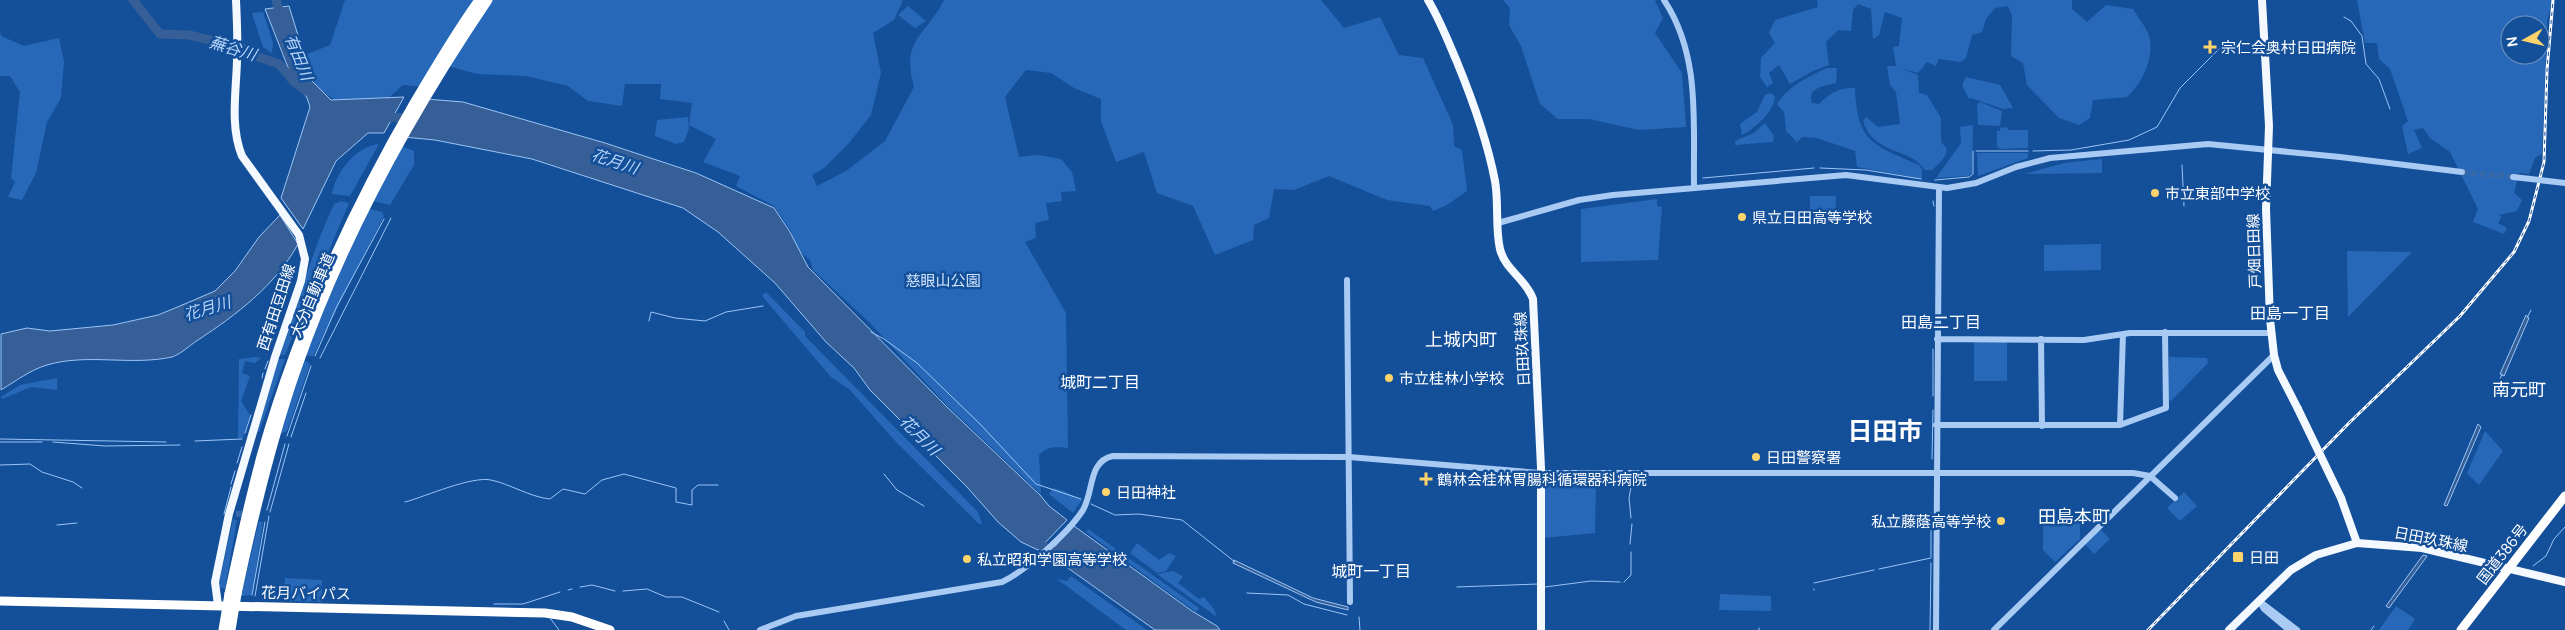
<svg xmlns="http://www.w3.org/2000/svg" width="2565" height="630" font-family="Manrope,'Noto Sans JP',sans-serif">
<rect width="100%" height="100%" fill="#144f9a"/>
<path fill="#2769b8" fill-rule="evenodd" d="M345,0H903L894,20L873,33L881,73L871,115L849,143L824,168L812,175L817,186L846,171L885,141L914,87C901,38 924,39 944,0H1321L1344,28L1380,17L1399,55L1423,58L1453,125L1454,146L1462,150L1467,191L1447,205L1433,211L1430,206L1387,200L1329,176L1294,190L1274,189L1269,218L1254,225L1253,240L1215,255L1193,206L1157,193L1144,152L1116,162L1101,121V99L1074,88L1051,73L1026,70L1005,97L1019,157L1038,155L1061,159L1072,172L1076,191L1061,192L1062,201L1046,203L1049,220L1035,223L1036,238L1025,242L1066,313L1068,448C1056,447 1048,446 1039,455L1041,494L947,405L869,322L813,270L810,260L798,250L791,231L774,206L736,186L740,176L703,162L716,139L689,125L692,103L660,99L661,84H625L622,106L588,101L568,86L526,76L477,74L448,66L435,88L403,85L383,103L340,104L316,86L305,55L330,45Z
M1503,0H1655L1663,18L1655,33L1682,73L1686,127L1639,130L1589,119H1558L1540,104L1521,46L1509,25L1510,8Z
M1817,0H2072V9L2087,22L2106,5L2133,9C2138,18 2149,30 2150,40C2153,60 2142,84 2127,97L2093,100L2090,118L2079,125L2059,118L2027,85L2023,63L2011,56L2012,16L2008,6L1995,8L1986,19L1982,32L1972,35L1966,58L1960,62L1939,59L1936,66L1927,62L1918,73L1900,68L1918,75L1919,93L1927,95L1941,118V142L1947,149C1945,159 1939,164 1932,170H1925C1909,146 1874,156 1863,121L1866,117L1878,127L1900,124L1896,92L1890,85L1887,66H1896L1893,47L1899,46L1902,18L1885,12L1879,35L1873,39L1871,9L1858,4L1853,10L1851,31L1838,30L1826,42L1829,65L1813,71L1790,84L1779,65L1769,73L1773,83L1767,87L1760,77L1761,58L1775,43L1769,33L1775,20L1818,7Z
M2357,0H2552L2547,22L2542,154L2535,158L2529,174L2519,173L2514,193L2522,200L2517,211L2499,215L2502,216L2498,223L2507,228L2504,234L2473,222L2478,209L2450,152L2430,138L2423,128L2414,130L2422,148L2408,154L2402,126L2408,121L2390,69L2379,59L2377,43H2365ZM2510,25H2540V55H2510Z
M908,6L926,21L915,28L898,15Z
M263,12L273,43L272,53L263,47L252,13Z
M0,31L1,36L24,46L59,38L64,61L61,98L47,122L36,173L22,200L8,197L15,182L11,178L20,92L10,76H0Z
M1827,68H1837L1836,83C1824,86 1806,88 1812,103L1819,104C1830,93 1839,87 1855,88C1857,142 1873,145 1919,165L1922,169V179L1857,167L1855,151L1817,138L1802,137L1797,142L1786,131L1784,112L1777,104C1788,86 1808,77 1827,68Z
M1966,77L2000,85L2013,108L2003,109L1971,98L1969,99L1962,85Z
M1770,93L1775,96C1775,111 1754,129 1742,135L1740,124L1757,112L1765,95Z
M1980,102L2002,111L2000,126L1978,125L1977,105Z
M688,117L689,129L684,142L676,144L655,136L657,120Z
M1765,123L1774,136L1773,142L1735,145V141L1754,133Z
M1973,125L1972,173L1968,176L1936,178L1961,143L1960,127Z
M2007,127L2008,130H2028V148L2000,149L1997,146V131H2000V128Z
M379,144L350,196L332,194C336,172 355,147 379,144Z
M397,144L414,151V165L390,205L369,200Z
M1977,153H2028V158L1978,176Z
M2102,159V173L2024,174L2064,163Z
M1810,196H1836L1835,219L1810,220Z
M1657,199V206L1662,207L1658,260L1581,262V209Z
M341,201L349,203L285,355H277L321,234L334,204Z
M366,208L382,212L384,216L313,356L303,355Z
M2101,244V270L2044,271V245Z
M2347,251L2412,252L2348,317Z
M766,292L805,332V336L978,512L982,524H979L896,442L849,389L831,377L762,296Z
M1974,340H2007V381H1974Z
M256,357L261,358L255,363L245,361L242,373L250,376L241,401L250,415L243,438H238L239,359Z
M2169,357L2207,358L2208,363L2171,401L2168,400Z
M276,359H285L259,432L253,431Z
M301,361H306L310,364L287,431L280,434Z
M57,378V390L31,387L2,399L1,397L20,385Z
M2485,431L2503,451L2479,485L2467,473Z
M1544,482H1596L1595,533L1543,538Z
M1053,488L1064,491L1082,500L1073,513L1049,494Z
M2184,492L2197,506L2180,521L2167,508Z
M233,519L237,520L225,589L220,588L219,583Z
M259,521L263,522L252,595L241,596Z
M2043,522L2080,523V539L2055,562L2043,550Z
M1088,529L1199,608L1196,612L1086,532Z
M2100,529L2110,539L2094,554L2085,544Z
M1137,543L1159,560L1169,553L1176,556L1166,571L1157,573L1130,553Z
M1174,571L1183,577L1178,583L1199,599L1204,597L1214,609L1217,617L1157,574Z
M1071,576L1147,630H1126L1057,579L1067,581Z
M285,578L322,580V602L284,601Z
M1720,594L1771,596V611L1719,610Z
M2396,606L2415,619L2408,630H2379Z"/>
<path fill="#355f96" stroke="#9ac5f6" d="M289,6L312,81L331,100L404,97L384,133H368L336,161L303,229L281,198L310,107L307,98L289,70L265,9Z
M426,99L463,102L605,143L696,173L774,208L790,232L808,267L947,407L1040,495L1049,506L1067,520L1038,550L1021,542L998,522L967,487L870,390L854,368L826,342L775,283L718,232L683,208L532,159L435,140L404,137Z
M280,215L298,244C275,286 236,315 198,340C190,345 181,354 172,357C131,366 87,353 47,365C30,370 16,381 1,390V334L27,328L50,331L113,325L158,315L180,306L215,291L235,271L259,237Z
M2526,315L2529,318L2504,376L2500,374Z
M2478,424L2481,427L2447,506L2444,505Z
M1074,526L1192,611L1217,626L1220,630H1155L1065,566L1046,556Z
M2423,555L2427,556L2425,559L2389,608L2386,606Z
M1234,560L1313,598L1348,607V610L1316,602L1233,563Z"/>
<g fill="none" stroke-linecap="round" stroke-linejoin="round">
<path stroke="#9ac5f6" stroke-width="1" d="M2344,17L2351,21L2362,36L2366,64L2379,79L2390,109
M1976,151H2028
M2033,151L2071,150L2129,140L2157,127L2180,88L2224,44
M2182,165L2184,206
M1820,168L1866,170L1921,179
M1703,178L1814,168
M1935,180L1969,177L1973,174V151
M1933,201L1934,206
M2527,318L2531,310
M649,321L651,312L675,318L705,321L726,312L763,306
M871,332L884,339L917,363L980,424L1036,484L1081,499
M315,356L337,306L384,219
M320,358L391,218
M265,369L268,361
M262,378L263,373
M2499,382L2502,374
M1933,396V349
M245,433L251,415
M287,436L311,366
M291,437L306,393
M0,439L166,442
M195,441L242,439
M0,442H42
M53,442L105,446L180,445
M1932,459L1933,410
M237,463L242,447
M0,465L30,464L42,472L73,482L82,488
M884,474L897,490L924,506
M231,484L235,471
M405,502C427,496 471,476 491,480C510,484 530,497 550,499L563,489L585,494L602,480L624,474L676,488V502L692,505V490L698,485H718
M1091,504L1115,515L1139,514L1182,520L1235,562
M267,510L285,444
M270,512L289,444
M1931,513V557
M224,514L231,487
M1631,518L1629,498L1632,482
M57,525L77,523
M1630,544L1632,524
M2533,566L2546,556L2554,539L2565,527
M1879,569L1931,558
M1624,582L1631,575V552
M1814,583L1874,570
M580,587L592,585L615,591
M1457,587L1538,584
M1545,587L1591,581L1620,582
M1814,589V590
M568,590L572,589
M623,591L647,589L666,597H682L719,612
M1247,593L1288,595L1304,604L1347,615
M252,595L265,522
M255,596L269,516
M494,604H523L560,592
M1359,617L1360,630
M550,618L559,630
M724,621L729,630
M1759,630V628
M1930,630L1931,563
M2371,630L2374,626"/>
<path stroke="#355f96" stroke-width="9" d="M133,0L160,34L189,35L243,48L261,58L279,64L294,82L306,91
M276,0L281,17
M381,117L411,118
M1031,540L1062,556"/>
<path stroke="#3769a9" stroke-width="6" stroke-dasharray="6 3" stroke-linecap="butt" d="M2462,172L2513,177
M236,514L261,513"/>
<path stroke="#a8caf3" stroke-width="6" d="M1664,0C1701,56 1693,122 1694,187
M1498,223L1579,200L1613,195L1846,175L1947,188L1976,183L2016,167L2050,158L2208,144L2340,157L2462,172
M1347,280L1350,602
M1937,339L2084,340L2130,333H2271
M2041,339L2042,426
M1936,425H2120L2166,408L2165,332
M2120,425L2123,334
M2259,601L2297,630
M2260,602L2264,609L2289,630
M760,630L796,616L1002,582C1027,570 1068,533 1083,510C1094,491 1088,461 1113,456L1349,457L1540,473H2133L2150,476L2175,498
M1936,630L1939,188
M1994,630L2274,355"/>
<path stroke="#f4f8ff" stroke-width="8" d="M1428,0C1440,20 1448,41 1457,62C1473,101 1487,139 1495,181C1499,203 1495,228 1500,249C1505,270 1526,279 1533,299L1541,468V630
M2262,0L2269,126L2266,209L2270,319L2274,355L2278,370L2298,409
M2341,498L2357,543
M218,605L215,582L229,514L275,357L301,281L305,259L299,235L242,156C230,127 236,93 237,61C238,41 237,21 236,0
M2229,630L2291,570L2316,555L2357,543L2422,548L2565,582"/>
<path stroke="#fff" stroke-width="9" d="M229,594C239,547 249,500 262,453C297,330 350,213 414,103C435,68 455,33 479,0
M237,594C253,518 271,442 297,368C343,237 411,114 488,0
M0,601L545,613L572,617L610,630
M2461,630L2565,496"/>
<g stroke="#fff" stroke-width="3">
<path id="rail" d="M2148,630L2349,423L2460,316L2514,252L2529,221L2544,162L2547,70L2553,0"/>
</g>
<use href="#rail" stroke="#144f9a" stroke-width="1" stroke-dasharray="4" stroke-linecap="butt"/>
<path stroke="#a8caf3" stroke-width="6" d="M2513,177L2565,183"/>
<path stroke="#f4f8ff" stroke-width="8" d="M2298,409L2341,498"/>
<path stroke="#fff" stroke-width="9" d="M223,630L229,594
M231,630L237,594"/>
</g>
<g fill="#ffd46a" stroke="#144f9a" stroke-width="2">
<path d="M2207.5 39.5h5v5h5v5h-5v5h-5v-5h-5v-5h5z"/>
<circle cx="2155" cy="193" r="5"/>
<circle cx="1742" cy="217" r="5"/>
<circle cx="1389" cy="378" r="5"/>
<circle cx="1756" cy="457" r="5"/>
<path d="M1423.5 471.5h5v5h5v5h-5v5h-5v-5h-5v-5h5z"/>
<circle cx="1106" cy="492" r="5"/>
<circle cx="2001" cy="521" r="5"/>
<rect x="2232" y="551" width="12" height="12" rx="2.5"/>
<circle cx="967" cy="559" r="5"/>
</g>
<g text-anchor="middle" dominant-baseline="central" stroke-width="5" stroke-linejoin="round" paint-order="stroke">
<g font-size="15" fill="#fff" stroke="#144f9a" text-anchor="start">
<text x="2221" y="47">宗仁会奥村日田病院</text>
<text x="2165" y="193">市立東部中学校</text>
<text x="1752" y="217">県立日田高等学校</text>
<text x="1399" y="378">市立桂林小学校</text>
<text x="1766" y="457">日田警察署</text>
<text x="1437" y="479">鶴林会桂林胃腸科循環器科病院</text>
<text x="1116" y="492">日田神社</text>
<text x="1991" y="521" text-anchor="end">私立藤蔭高等学校</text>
<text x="2249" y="557">日田</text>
<text x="977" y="559">私立昭和学園高等学校</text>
</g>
<g font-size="15" fill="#fff" stroke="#144f9a">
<text transform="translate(2254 251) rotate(-92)">戸畑日田線</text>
<text transform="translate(312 295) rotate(-67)">大分自動車道</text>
<text transform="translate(276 307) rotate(-72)">西有田豆田線</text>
<text transform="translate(1522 349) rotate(-93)">日田玖珠線</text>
<text transform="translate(2431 539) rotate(11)">日田玖珠線</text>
<text transform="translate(2502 554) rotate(-52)">国道386号</text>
<text transform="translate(306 593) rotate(1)">花月バイパス</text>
</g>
<g font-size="15" fill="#d0e5fd" stroke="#144f9a">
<text x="943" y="280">慈眼山公園</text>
</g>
<g font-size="16" font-style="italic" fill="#b5d4f9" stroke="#144f9a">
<text transform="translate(233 48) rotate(17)">蕪谷川</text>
<text transform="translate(299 57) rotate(68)">有田川</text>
<text transform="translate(615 161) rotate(18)">花月川</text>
<text transform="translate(207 308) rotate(-17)">花月川</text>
<text transform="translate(920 435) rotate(45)">花月川</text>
</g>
<g font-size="16" fill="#fff" stroke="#144f9a">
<text x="2290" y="313">田島一丁目</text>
<text x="1941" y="322">田島二丁目</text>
<text x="1100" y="382">城町二丁目</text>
<text x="1371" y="571">城町一丁目</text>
</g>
<g font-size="18" fill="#fff" stroke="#144f9a">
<text x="1461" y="339">上城内町</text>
<text x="2519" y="389">南元町</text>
<text x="2074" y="516">田島本町</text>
</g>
<g font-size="25" font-weight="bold" fill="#fff" stroke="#144f9a">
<text x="1885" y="430">日田市</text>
</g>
</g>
<g transform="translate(2525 40) rotate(262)"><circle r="24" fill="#144f9a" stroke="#7295c2"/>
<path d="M0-4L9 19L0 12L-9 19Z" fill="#ffd46a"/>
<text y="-8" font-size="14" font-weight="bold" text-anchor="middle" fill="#ffffff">N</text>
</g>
</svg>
